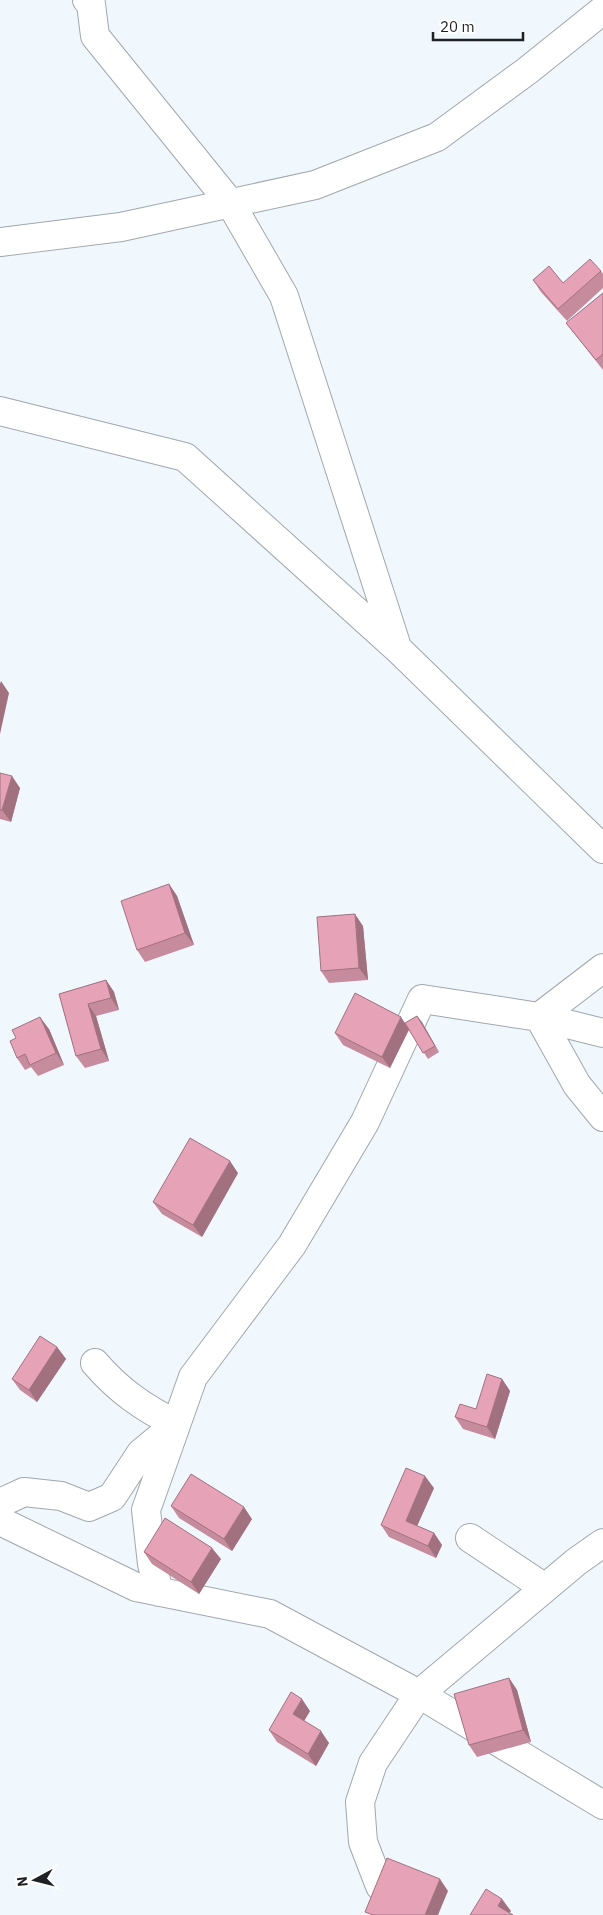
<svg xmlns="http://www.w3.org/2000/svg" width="603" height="1915" font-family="'IBM Plex Sans',sans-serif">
<rect width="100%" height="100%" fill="#f0f8fe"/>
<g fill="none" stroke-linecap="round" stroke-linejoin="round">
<g stroke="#a0a7ad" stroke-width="30">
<path id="street" d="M87,0L91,4L95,36L231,204L284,296L397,647
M0,242L121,227L315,185L437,137L527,71L603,10
M0,411L185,457L398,649L603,849
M539,1017L577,1085L603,1117
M539,1017L603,1033
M0,1503L24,1492L61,1496L89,1507L112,1497L141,1453L176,1424C144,1408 119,1391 95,1363
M0,1521L136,1587L270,1614L419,1694L603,1805
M470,1538L545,1588
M159,1592L152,1564L146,1510L193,1377L292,1245L365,1122L422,999L539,1017L603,968
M380,1886L363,1842L360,1802L373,1763L419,1694L576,1562L603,1543"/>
</g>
<use href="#street" stroke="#fff" stroke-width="28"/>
</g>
<path fill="#c68b9d" d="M601,271L603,274V288L567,321L541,292L533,280L563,283Z
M603,293V370L566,323Z
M0,773L20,788L11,822L0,819Z
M169,884L177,896L194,945L145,962L137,950Z
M363,926L368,980L329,983L321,971Z
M106,980L114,992L119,1010L96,1016L109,1061L85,1068L76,1056L59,994Z
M417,1016L439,1052L428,1059L409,1030L390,1068L343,1045L335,1033L405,1023Z
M49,1029L64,1065L38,1076L31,1067L25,1070L17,1058L16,1038Z
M238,1173L202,1237L162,1214L153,1202Z
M57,1347L66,1359L37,1402L20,1390L12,1379Z
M502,1379L510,1391L495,1439L463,1429L455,1417L476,1409Z
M434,1488L417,1526L434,1533L442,1545L436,1558L389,1537L381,1525Z
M171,1506L252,1519L232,1551L179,1518Z
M144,1552L221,1559L199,1594L152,1564Z
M509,1678L517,1690L531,1742L477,1757L469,1745Z
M310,1711L304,1721L329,1743L316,1766L277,1742L269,1730Z"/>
<path fill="#a17180" d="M1,681L9,693L0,734V684Z
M12,776L20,788L11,822L2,810Z
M169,884L177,896L194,945L185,933Z
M355,914L363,926L368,980L359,968Z
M106,980L114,992L119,1010L111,998Z
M88,1004L96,1016L109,1061L101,1049Z
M417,1016L422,1022L439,1052L435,1046Z
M40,1017L49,1029L64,1065L56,1053Z
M401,1017L409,1029L390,1068L382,1057Z
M230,1161L238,1173L202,1237L193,1225Z
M57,1347L66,1359L37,1402L29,1390Z
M502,1379L510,1391L495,1439L487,1427Z
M425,1476L434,1488L414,1533L406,1521Z
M244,1507L252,1519L232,1551L224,1539Z
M434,1533L442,1545L436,1558L428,1546Z
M212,1548L221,1559L199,1594L191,1582Z
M509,1678L517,1690L531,1742L523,1730Z
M302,1699L310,1711L301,1726L293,1714Z
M321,1731L329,1743L316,1766L308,1754Z
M440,1879L448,1891L438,1915H425Z
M502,1899L511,1911L508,1915L498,1906Z"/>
<path fill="#e6a2b7" stroke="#a17180" d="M590,259L601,271L558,309L533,280L549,266L563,283Z
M603,293V354L596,360L566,323Z
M0,773L12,776L2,810H0Z
M169,884L185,933L137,950L121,901Z
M355,914L359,968L321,971L317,917Z
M106,980L111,998L88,1004L101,1049L76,1056L59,994Z
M355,993L401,1017L382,1057L335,1033Z
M417,1016L435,1046L423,1053L405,1023Z
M40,1017L56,1053L30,1065L25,1054L17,1058L10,1041L16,1038L12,1030Z
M190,1138L230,1161L193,1225L153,1202Z
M40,1336L57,1347L29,1390L12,1379Z
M487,1374L502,1379L487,1427L455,1417L460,1404L476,1409Z
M406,1468L425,1476L406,1521L434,1533L428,1546L381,1525Z
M191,1474L244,1507L224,1539L171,1506Z
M165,1518L212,1548L191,1582L144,1552Z
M509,1678L523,1730L469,1745L454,1694Z
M291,1692L302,1699L293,1714L321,1731L308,1754L269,1730Z
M387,1858L440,1879L425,1915H373L365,1912Z
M486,1889L502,1899L498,1906L513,1915H470Z"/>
<g transform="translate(35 1880) rotate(263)" stroke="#ffffff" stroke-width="4" paint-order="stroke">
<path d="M0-4L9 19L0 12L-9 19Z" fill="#1f2224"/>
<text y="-8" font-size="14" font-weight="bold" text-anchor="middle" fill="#1f2224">N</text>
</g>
<path d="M433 32v8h90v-8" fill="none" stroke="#1f2224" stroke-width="2.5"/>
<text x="440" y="32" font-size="15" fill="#1f2224" stroke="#ffffff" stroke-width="4" paint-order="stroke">20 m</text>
</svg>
